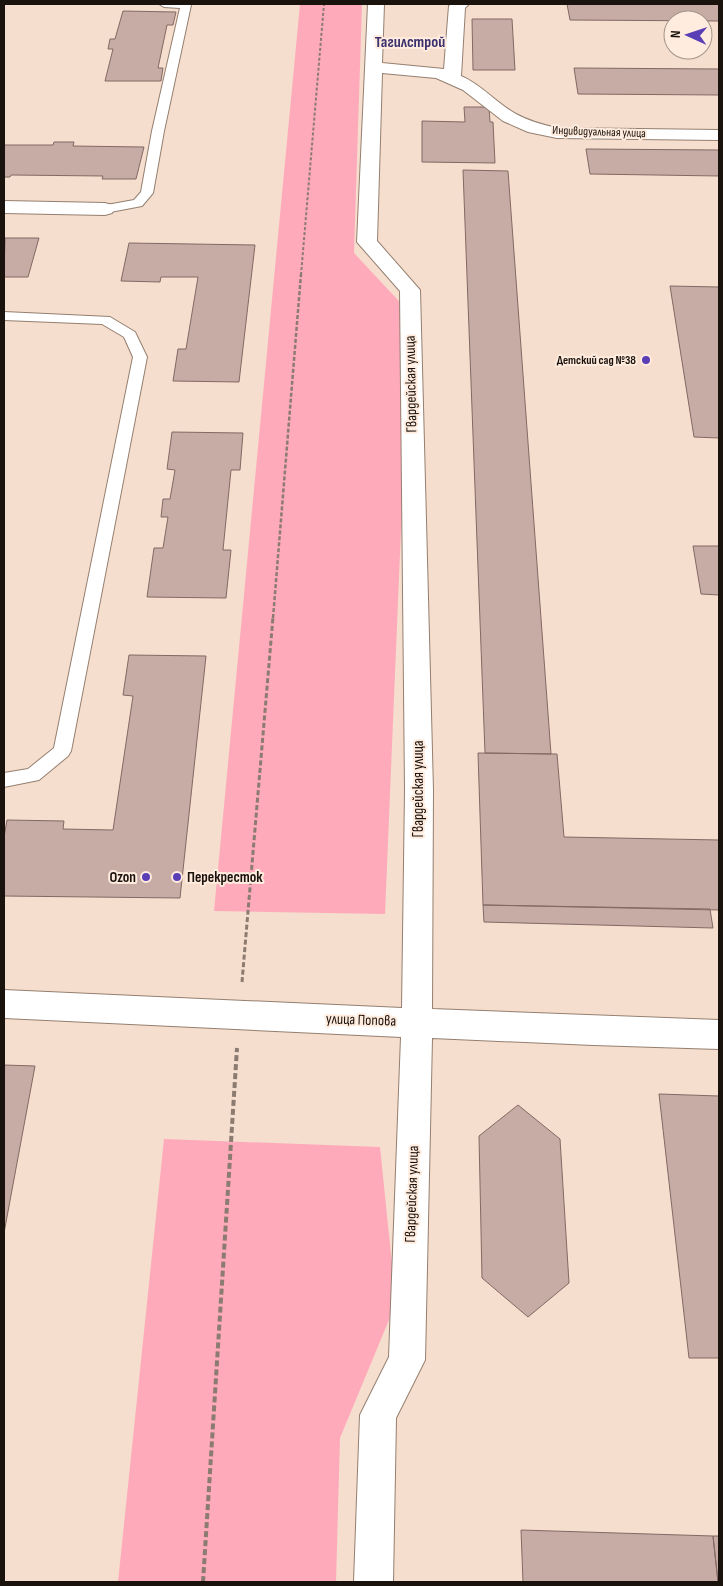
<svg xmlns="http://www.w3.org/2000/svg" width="723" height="1586" font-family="'Sofia Sans Condensed',sans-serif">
<rect width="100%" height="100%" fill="#f5decd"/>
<path fill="#feaabb" d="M300,4H362L354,253L410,313L385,914L214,911Z
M164,1139L380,1147L396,1303L340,1438L336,1582H118Z"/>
<path fill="#c7aba5" stroke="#836964" d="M567,4H719V21L570,20Z
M123,11L176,12L173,25H167L158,68H163L161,81H105L113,49H108L110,39H115Z
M472,19H512L515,70H473Z
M574,68L719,69V95L578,94Z
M464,107H489L490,122H493L495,163L422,162V121L465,122Z
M54,142H74L73,146L144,147L136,179H102L103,176L11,175L10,177H4V145H53Z
M586,149L719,150V176L590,174Z
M463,170L508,171L551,754L485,753Z
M5,238H39L28,277H4Z
M129,243L255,245L239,382L173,381L178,349H186L198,277H161L160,282L121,281Z
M670,286L719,287V438L694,437Z
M172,432L243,433L240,470H231L223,550H231L226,598L147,597L154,548H163L168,517H161L163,499H170L175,470L167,469Z
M693,546H719V595L701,594Z
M129,655L206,656L180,898L4,896V837L7,820L64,821L63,829L113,830L133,696L123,695Z
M478,753L557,754L564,837L719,840V910L483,905Z
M483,905L710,909L713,928L484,922Z
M4,1065L35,1066L4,1233Z
M659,1094L719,1096V1358H689Z
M518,1105L560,1139L569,1283L528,1317L482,1278L479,1136Z
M521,1530L713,1536L718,1582H523Z
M713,1536H719V1582H718Z"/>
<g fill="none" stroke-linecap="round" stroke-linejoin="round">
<g stroke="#947f70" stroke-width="2">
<path id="lane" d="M159,4L191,5L164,131L153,193L142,206L105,213L101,212L99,209L101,206L134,200L141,192L152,131L180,8L164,7Z
M4,312L110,317L135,332L147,357L71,751L68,756L39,780L4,787V773L28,769L54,748L133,357L124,337L102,324L4,320Z"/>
</g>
<g stroke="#947f70" stroke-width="2">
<path id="street" d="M368,4H384L382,63L444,69L449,6L451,4H469L465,8L461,76C482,85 496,103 516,114C529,121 543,125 557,128L719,130V140L557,138L528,132L503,121L463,90L436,78L382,73L377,241L420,290L433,790L432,1009L719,1020V1049L593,1045L432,1038L425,1360L396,1418L393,1582H354L360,1415L389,1357L401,1037L4,1018V990L402,1008L405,790L400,291L357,242Z
M4,201L105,203L112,205L114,209L112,213L105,215L4,213Z"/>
</g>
<path stroke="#8b7b70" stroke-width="2" stroke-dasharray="3 2" stroke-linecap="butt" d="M301,275L324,4"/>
<path stroke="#8b7b70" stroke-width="2.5" stroke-dasharray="4 2" stroke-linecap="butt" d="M273,618L301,274"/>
<path stroke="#8b7b70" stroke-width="3" stroke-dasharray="5 2.5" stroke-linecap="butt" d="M242,982L273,617"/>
<path stroke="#8b7b70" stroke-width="4" stroke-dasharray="6 3" stroke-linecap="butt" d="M203,1582L237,1048"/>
<use href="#lane" fill="#fff" fill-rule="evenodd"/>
<use href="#street" fill="#fff" fill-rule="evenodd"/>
</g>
<g fill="#593eb6" stroke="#ffecde" stroke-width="2">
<circle cx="646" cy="360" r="5"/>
<circle cx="146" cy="877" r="5"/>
<circle cx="177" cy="877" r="5"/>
</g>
<g text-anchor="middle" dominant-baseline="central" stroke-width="4" stroke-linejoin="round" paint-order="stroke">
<g font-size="12" fill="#1a120d" stroke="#ffecde">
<text transform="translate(599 132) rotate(2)">Индивидуальная улица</text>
</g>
<g font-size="12" font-weight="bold" fill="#1a120d" stroke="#ffecde" text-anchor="end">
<text x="636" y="360">Детский сад №38</text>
</g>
<g font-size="15" fill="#1a120d" stroke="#ffecde">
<text transform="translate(411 384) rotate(-91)">Гвардейская улица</text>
<text transform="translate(418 789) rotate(-90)">Гвардейская улица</text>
<text transform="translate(361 1020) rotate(2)">улица Попова</text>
<text transform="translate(412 1194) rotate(-88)">Гвардейская улица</text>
</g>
<g font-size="15" font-weight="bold" fill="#1a120d" stroke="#ffecde" text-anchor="end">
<text x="136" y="877">Ozon</text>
<text x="187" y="877" text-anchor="start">Перекресток</text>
</g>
<g font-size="16" font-weight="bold" fill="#3b316d" stroke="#ffecde">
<text x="410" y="42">Тагилстрой</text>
</g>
</g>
<rect width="723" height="1586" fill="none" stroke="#1a120d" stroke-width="10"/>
<g transform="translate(688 35) rotate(273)"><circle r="24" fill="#ffecde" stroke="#a3958a"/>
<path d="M0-4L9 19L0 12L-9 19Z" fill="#593eb6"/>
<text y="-8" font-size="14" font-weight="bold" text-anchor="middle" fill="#1a120d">N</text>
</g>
</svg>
